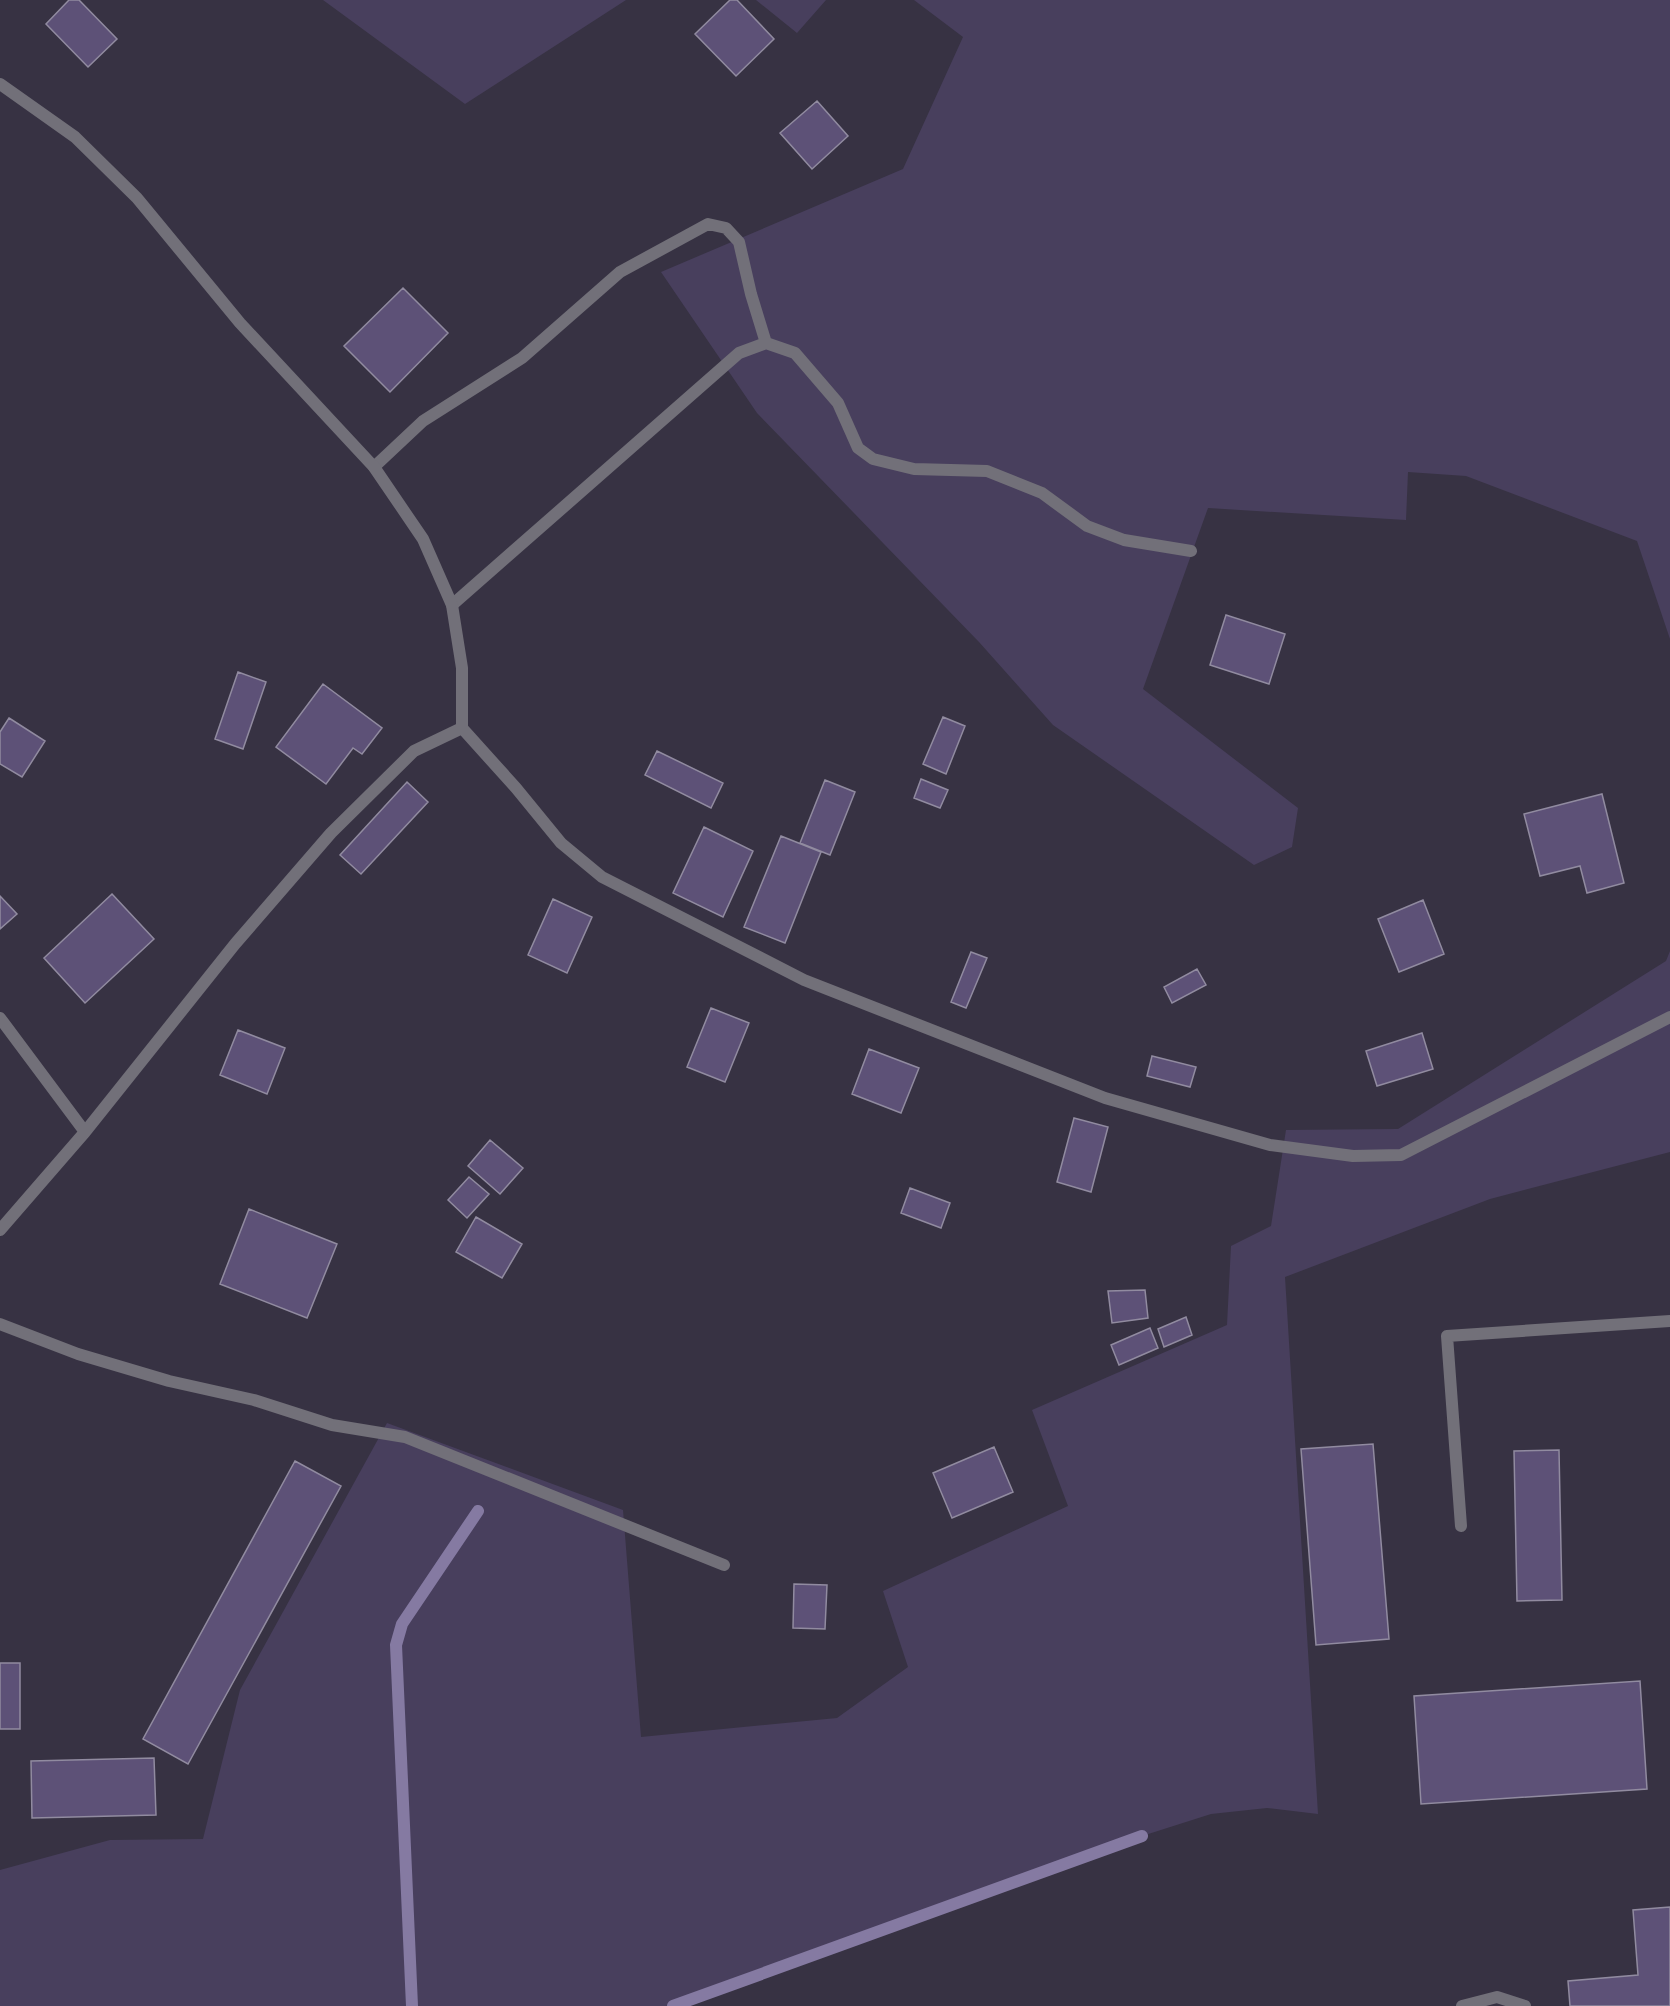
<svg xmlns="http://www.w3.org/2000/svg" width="1670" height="2006" font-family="'Noto Sans',sans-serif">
<rect width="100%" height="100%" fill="#373243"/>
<path fill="#483f5d" d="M323,0H626L465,104Z
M756,0H826L797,33Z
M914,0H1670V639L1637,541L1466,476L1408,472L1406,520L1208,508L1143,689L1298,808L1292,847L1254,865L1053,725L979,642L757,413L661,272L903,169L963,37Z
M1670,951V1152L1490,1199L1285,1277L1318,1814L1267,1808L1211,1814L1142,1836L673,2006H0V1870L110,1840L203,1839L240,1690L387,1423L623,1510L641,1737L837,1718L908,1667L883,1591L1068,1506L1032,1410L1227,1325L1231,1246L1271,1226L1286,1130L1398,1129L1666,961Z"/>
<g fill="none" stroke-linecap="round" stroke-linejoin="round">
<path stroke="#857aa2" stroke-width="12" d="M412,2006L396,1645L402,1624L478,1511
M673,2006L1142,1836"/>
</g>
<path fill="#5d5177" stroke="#918ba0" stroke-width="1.5" d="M69,0H79L117,39L88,67L46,24Z
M730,0H737L774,39L736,76L695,34Z
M817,101L848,136L812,169L780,133Z
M403,288L448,333L390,392L344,346Z
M1226,615L1285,634L1269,684L1210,665Z
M238,672L266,682L243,749L215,739Z
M323,684L382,728L362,754L353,748L326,784L276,747Z
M943,717L965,726L946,774L923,764Z
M9,718L45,741L22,777L0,764V732Z
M657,751L723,783L711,808L645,775Z
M921,779L948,790L940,808L914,798Z
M825,780L855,792L830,855L800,843Z
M407,782L428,802L361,874L340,855Z
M1602,794L1624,883L1587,893L1580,866L1540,876L1524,814Z
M704,827L753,851L723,917L673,893Z
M781,836L821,852L785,943L744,927Z
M112,894L154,939L85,1003L44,958Z
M0,896L17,914L0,929Z
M553,899L592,917L567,973L528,955Z
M1423,900L1444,954L1399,972L1378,919Z
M971,952L987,958L966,1008L951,1002Z
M1197,969L1206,985L1172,1003L1164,987Z
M711,1008L749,1023L725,1082L687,1067Z
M238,1030L285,1048L267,1094L220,1075Z
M1422,1033L1433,1069L1377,1086L1366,1051Z
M869,1049L919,1068L901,1113L852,1094Z
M1152,1056L1196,1067L1190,1087L1147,1076Z
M1074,1118L1108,1127L1091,1192L1057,1182Z
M490,1140L523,1168L500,1194L468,1166Z
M469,1177L489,1194L467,1218L448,1200Z
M910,1188L950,1203L941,1228L901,1213Z
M249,1209L337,1244L307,1318L220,1284Z
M476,1217L522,1244L502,1278L456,1252Z
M1145,1290L1148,1318L1112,1323L1108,1291Z
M1186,1317L1192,1335L1164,1347L1158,1329Z
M1150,1328L1158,1348L1119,1365L1111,1345Z
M1373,1444L1389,1639L1316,1645L1301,1449Z
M994,1447L1013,1492L952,1518L933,1473Z
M1559,1450L1562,1600L1517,1601L1514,1451Z
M295,1461L341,1486L188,1764L143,1739Z
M794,1584L827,1585L825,1629L793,1628Z
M0,1663H20V1729H0Z
M1640,1681L1647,1789L1421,1804L1414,1696Z
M154,1758L156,1815L32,1818L31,1761Z
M1670,1907V2006H1570L1568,1981L1638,1975L1633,1910Z"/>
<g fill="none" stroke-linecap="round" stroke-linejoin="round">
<path stroke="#727079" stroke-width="12" d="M374,467L423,421L522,358L620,272L708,224L726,228L739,242L751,294L766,343
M452,605L739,353L766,343L795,353L838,403L858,448L873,459L914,469L987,471L1042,493L1087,526L1124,540L1191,551
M1461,1526L1447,1336L1670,1321
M1462,2006L1497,1997L1525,2006"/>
<path stroke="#727079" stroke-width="12" d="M0,84L75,137L137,198L240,323L374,467L423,539L452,605L462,668V728L516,788L561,843L602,877L804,980L1105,1098L1270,1145L1353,1156L1401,1155L1670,1017
M0,1018L85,1132
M0,1230L85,1132L235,944L331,833L414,751L462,728
M0,1324L78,1354L169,1381L254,1400L332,1425L405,1437L724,1565"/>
</g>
</svg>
